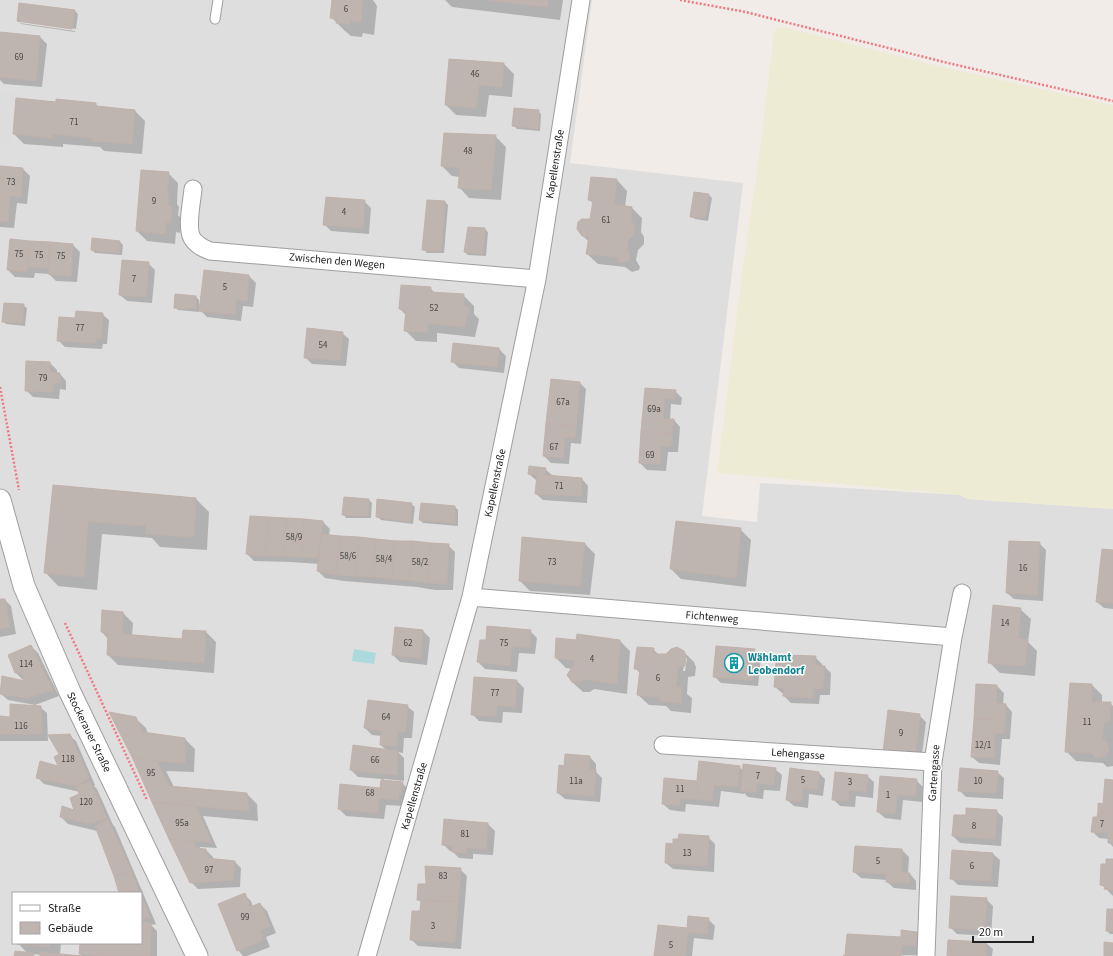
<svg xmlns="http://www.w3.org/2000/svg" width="1113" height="956" font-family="'Source Sans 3',sans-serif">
<rect width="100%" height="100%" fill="#f1ece8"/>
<path fill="#dfdede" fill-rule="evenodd" d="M0,0H592L570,163L743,183L702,516L757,522L760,483L960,495L967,499L1113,509V956H0ZM13,893H141V943H13Z"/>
<path fill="#eeebd5" d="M784,27L938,66L1113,105V509L967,499L960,495L717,473L742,272L761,143L774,31L778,28Z"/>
<path fill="#ddd" d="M0,92L17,94L12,144L0,143Z"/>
<path fill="#acd9db" d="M354,649L376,653L374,664L352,661Z"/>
<path fill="#0003" fill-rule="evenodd" d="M333,0H373L377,6L374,35L363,33L362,37L351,36L345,31L331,17Z
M445,0H563L560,20L452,7Z
M20,4L75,11L78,14L76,29L20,21V23L75,31V32L21,24L18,21Z
M40,37L47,44L42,87L4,84L0,80V44Z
M449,60L504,64L514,74L512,97L489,95L486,117L456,115L446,105Z
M57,103L95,104L99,107L134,110L145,121L142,154L104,151L100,147L63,144V147L24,144L14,134Z
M538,111L541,114L540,131L517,129L514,126Z
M495,136L506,147L501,200L469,198L459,187L460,177L452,176L442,166Z
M0,167L23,169L30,176L27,204L17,203L14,228L0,227Z
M168,173L178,183L177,204L179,207L178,215L181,218L180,233L176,232L175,244L147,241L137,231Z
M592,178L617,180L627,191L625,207L632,208L642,218L641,232L644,237V244L638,250L636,260L640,267L639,270L632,272L625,267L598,264L587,254L589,242L582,235L591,220L593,204L589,199Z
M709,195L712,198L708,221L695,219L691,216Z
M364,201L371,208L369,234L331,231L324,224Z
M445,202L448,205L444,253H427L423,249Z
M485,229L488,232L486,256L468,255L465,252Z
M11,240L73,245L80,252L77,282L56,281L49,274L35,273L34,278L15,277L8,270Z
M120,242L123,245L122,255L95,253L92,250Z
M148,263L155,270L152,303L127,301L120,295Z
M249,276L256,283L253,307L243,306L241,321L207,317L199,309V312L178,310L175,307L196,297L199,300V308H200Z
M430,288L436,294L463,295L474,306V314L479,319L475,337L437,333V342L416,341L405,330L406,315L400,309Z
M23,305L27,308L25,326L6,324L3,321Z
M102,314L109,320L107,344H103L102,349L65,347L58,340L76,319Z
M342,333L349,339L346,366L312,364L305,357Z
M454,345L499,349L506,356L504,373L459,368L452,361Z
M50,363L57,370V374H60L66,381V390L60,389L59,399L33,397L26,390Z
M580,383L586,389L581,444L571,443L569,464L551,463L544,456Z
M646,389L675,391L682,398L681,405L671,404L670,420H674L680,427L678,452H668L666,471L647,470L640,463Z
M545,469L552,475V477L582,479L588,486L587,503L543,500L536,494L537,481L529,474Z
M54,486L196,499L209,512L207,550L160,547L152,538L102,534L97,590L58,586L45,572Z
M368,499L372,503L371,518H346L343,514Z
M411,504L415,507L413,524L381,520L378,517Z
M455,507L458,510V526L423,523L420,520Z
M304,520L323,522L330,529L329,535L448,545L455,552L453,590H435L417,587L344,581L325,578L318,571L319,564L291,562L254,561L247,554Z
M740,529L751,540L746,587L681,579L671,569Z
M1039,543L1046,550L1043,601L1014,599L1007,593Z
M585,544L595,554L590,595L530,591L520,581Z
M1113,551V609L1104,608L1097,602Z
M0,600H5L11,606L16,634L0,637Z
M1020,609L1031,619L1028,642L1037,651L1035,676L1000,673L989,662Z
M103,611L123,613L133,623L132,636L183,640L184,631L206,632L216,642L214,673L118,665L108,655V639L102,632Z
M396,628L423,631L430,638L427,665L400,662L393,655Z
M530,631L537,638L535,654L519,653L517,672L485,669L478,662L487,641Z
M576,641H620L630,651L627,694L594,689L590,692H583L572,682V669L566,668L556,658Z
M31,646L38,653L59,696L35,705L8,700L1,694L26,682L25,679L23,680L16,673Z
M653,649L659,655H666L683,651L694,662L696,667L695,676L688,677L687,694L692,698L691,713L671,711L666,706L649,705L638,695L641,674L635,668ZM685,658H687L685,671H683Z
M754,650L761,657L758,686L721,683L714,676Z
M815,657L822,664V666L825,667L831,673L830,695H820L819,704L791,703L784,696L785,693H782L775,687L787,664Z
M517,681L524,688L522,713L503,712L502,723L479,721L472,714Z
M1092,685L1102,695V703H1110L1113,706V766L1107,767L1103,763L1076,761L1066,751Z
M997,686L1004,693L1003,705H1006L1012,712L1010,739H1002L1000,765L979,763L972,757Z
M407,706L414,712L412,738H404L403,753L398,752L404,758V781L384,779L383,781L402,783L409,790L404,806L386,805L384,819L346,816L339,809L381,790L382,779L358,777L351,770L386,750L381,745V736L372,735L365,728Z
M40,707L47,713L48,741H0V717L11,719Z
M919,715L926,722L921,762L891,759Z
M135,718L146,728L148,734L185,739L195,749L194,772L166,771L174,787L247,794L257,804L258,821L203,816L217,848L200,847V850H206L213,857V859L235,862L241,868L240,887L198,889L191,882L134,759Z
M69,735L76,741L95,785L94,786L97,789L113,825L115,827L156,924L151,925L157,931V956H82L80,954L81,943H141V893H120L115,875L97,831L68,824L61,817L76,811L81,794L80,792L44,784L37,777L59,768L60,754Z
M590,757L596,764V772L602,778L600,802L565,799L558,793L565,767Z
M739,767L744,771L775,769L782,775L780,791L764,790L763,799L748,797L744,793V794L721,791L719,807L686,804L685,812L670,810L663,804L697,782Z
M997,772L1004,778L1003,799L966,797L959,790Z
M819,773L825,779L823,796L809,794L808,808L794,806L787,800Z
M867,776L874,782L873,798L856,796L855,807L840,806L833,799Z
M881,777L916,780L923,787L922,802L903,800L901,820L885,818L878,812Z
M1113,781V847L1109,842V839L1099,838L1092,831Z
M996,811L1003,817L1001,846L960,843L953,836L966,816Z
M445,820L488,824L495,831L493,855L473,854V859L459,858L453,852L450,851L443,844Z
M708,837L715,844L714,872L673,869L666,863L674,845Z
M856,847L902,850L909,857L908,874H910L916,881V890L894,888L887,882V880L861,878L854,872Z
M993,854L1000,860L998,887L958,885L951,878Z
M1113,860V896L1101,884L1107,865Z
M460,869L467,876L461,949L418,946L411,939L421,912L422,903L418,899L427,885Z
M244,894L251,901L253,907L260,904L267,911L276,933L266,937L270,947L247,956H243L238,950Z
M986,899L993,906L991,936L957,934L950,927Z
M1113,910V934H1110L1107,931Z
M708,919L715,926L713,940L694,938L692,956H655L688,929Z
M902,932L917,933L927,943V955L844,956L902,938Z
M18,943H61L60,955L72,956H41V955L33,954L35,956H15L27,953Z
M986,943L993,949L992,956H948Z"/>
<path fill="#beb5b1" stroke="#c2b1ab" d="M332,0H363L361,22L350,20L349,24L336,23L337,19L330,18Z
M489,0H548L547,7Z
M19,3L75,10L72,29L17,21Z
M0,32L40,36L36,81L0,77Z
M449,59L504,63L502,87L479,85L476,108L445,105Z
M16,98L56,102V99L96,103V106L135,110L132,144L92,141L93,138L53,134V138L13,134Z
M514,108L539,110L538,129L512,126Z
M444,133L496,135L491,190L458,188L460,168L441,166Z
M0,166L23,168L21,197L10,196L8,222L0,221Z
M141,170L169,172L167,195H169L168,206H172L170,223L166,222L165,234L136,231Z
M591,177L617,179L614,204L632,207L631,220L635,226L634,234L628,240L627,249L630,256L629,260L621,263L618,261L617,257L586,254L589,237L582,236L577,229L578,222L582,219H590L593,201L588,200Z
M694,192L709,194L705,218L690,217Z
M326,197L365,200L363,228L323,225Z
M427,200L445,201L441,251L422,250Z
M468,227L485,228L483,254L464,252Z
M92,238L120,241L119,253L91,250Z
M10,239L30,241L27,272L7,270Z
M30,241L50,242L48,268L28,267Z
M50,242L73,244L71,276L48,274Z
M122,260L149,262L146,297L119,295Z
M204,270L249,275L247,301L236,299L235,315L199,311Z
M401,285L431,287V292L464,294V306L469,308L464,327L428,323L427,332L404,331L406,310L399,309Z
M175,294L196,296V309L174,308Z
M4,303L24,304L22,323L2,322Z
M76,311L103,313L101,338H96V343L57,341L59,317L75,318Z
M307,328L343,332L340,360L304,358Z
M453,343L499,348L497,367L451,362Z
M26,361L50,362V372L60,373V383H53V392L25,391Z
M551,379L580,382L576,426L546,423Z
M645,388L676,390L675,399L665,398L663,419H674L672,433L641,431Z
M546,423L576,426L575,438L565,437L563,458L543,456Z
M641,431L672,433L671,446H661L660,464L639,463Z
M529,466L546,468L545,475L582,478L581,496L535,494L537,475L528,474Z
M53,485L196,498L194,537L146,534V526L88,521L84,577L44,573Z
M344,497L369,499L368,516L342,515Z
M377,499L412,503L410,522L376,517Z
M421,503L455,506V523L419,520Z
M250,516L269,517L265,556L246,554Z
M269,517L286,518L284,556H265Z
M286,518L304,519L301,557L284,556Z
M304,519L323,521L317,558L301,557Z
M676,521L741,528L736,578L670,569Z
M322,534L340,536L336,575L317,571Z
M340,536L359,537L356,576L336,575Z
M359,537L376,539L373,577L356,576Z
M522,537L585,543L580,586L519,581Z
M376,539L394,541L393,579L373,577Z
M394,541H413L409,580L393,579Z
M413,541L431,543L428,583L409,580Z
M1009,541L1040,542L1037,595L1006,593Z
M431,543L449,544L447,584L428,583Z
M1102,549L1113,550V603L1096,602Z
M0,599H5L10,627L0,629Z
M993,605L1021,608L1018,638L1028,640L1025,666L988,663Z
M102,610L123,612L122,634L182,639L183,630L206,631L204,663L107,655L108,633L101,632Z
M487,626L531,630L529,648L512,646L510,666L477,662L480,640H486Z
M395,627L423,630L420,658L392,655Z
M577,634L620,640L617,684L584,679L580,682H572L567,675L571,669L574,665L575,660L555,658L556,638L576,640Z
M31,645L53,690L28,698L0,694L2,676L25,681L21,672L15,673L8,655Z
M716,646L755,649L752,680L713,677Z
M637,647L654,648V654H666L671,649L677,647L684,651L686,656L685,666L678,667L676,687H682L681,703L660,701L659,697L637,695L640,669H634Z
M786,655L816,656L815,665L825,666L823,689L813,688V698L783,696L784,688L774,687L776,663H786Z
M474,677L517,680L515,707L497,705L496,716L471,715Z
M1070,683L1092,684V702H1111L1110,720L1104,723L1102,739L1107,742L1109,751L1105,756L1096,758L1092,753L1065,752Z
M976,684L997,685L996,703L1006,704L1005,720L974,719Z
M368,700L408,705L405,732H398L396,746L380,745L381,731L364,728Z
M10,704L41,706L42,734H0V716L10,717Z
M888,710L920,714L915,756L883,752Z
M109,712L136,717L142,732L185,738V763L133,759Z
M974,719L1005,720L1004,733H995L994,758L971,757Z
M70,734L89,778L76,786L36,778L40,761L58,766L54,757L59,754L48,735Z
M353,745L398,751L397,775L350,770Z
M565,754L590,756L589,769L596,770L594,796L557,793L559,765L564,766Z
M133,759L157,761L168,786L247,793L249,811L152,802Z
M699,761L740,766L737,787L714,785L712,801L695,799Z
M743,764L776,768L773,785L757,783L756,792L741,791Z
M790,768L819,772L817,789L803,788L801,802L786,800Z
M960,768L998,771L996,793L958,791Z
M835,772L868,775L866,792L849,790L848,801L832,800Z
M880,776L917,779L915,796L897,794L895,814L877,812Z
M664,778L697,781L695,799L680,798L679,805L662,804Z
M1105,779L1113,780V811H1098V803L1103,804Z
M381,780L403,782L398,800L379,798L378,813L338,809L340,784L380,788Z
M90,781L107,818L91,824L60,817L62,806L74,810L70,798L79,794L76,787Z
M152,802L196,806L211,842L169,839Z
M966,808L997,810L995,839L952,836L954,815H966Z
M1098,811H1113V843H1108V833L1091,832L1093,817H1097Z
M108,819L131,870L114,876L95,826Z
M444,819L488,823L486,849L466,848V853L452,852L453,846L442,845Z
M679,834L709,836L707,866L665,863L666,843L673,844V839H678Z
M169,839L193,841L195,848L206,849L207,858L235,861L233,880L190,883Z
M855,846L902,849L901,873H910L909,883L886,882V874L853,872Z
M952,850L993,853L991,881L950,879Z
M1106,859H1113V890L1104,889L1105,886L1100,885L1101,864H1106Z
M425,866L461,868L458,902L417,900L418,884H426Z
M131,871L140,893H119L114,876Z
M245,893L250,907L260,903L270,926L260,930L263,940L237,951L218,904Z
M141,896L150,917L141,919Z
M951,896L987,898L985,930L949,928Z
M421,900L458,902L455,942L410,940L412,911H420Z
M1107,909H1113V931H1106Z
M688,916L709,918L707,934L688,932L685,956H654L658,925L687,928Z
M141,922L151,923L150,956H108L79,954L80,943H141Z
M901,930L917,932V945H902L901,956H843L845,955L847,934L901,937Z
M948,940L986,942V956H947Z
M1104,942L1113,943V956H1104Z
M17,943H50V947L17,944Z
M15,951L33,953V956H14Z
M40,952L82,956H40Z"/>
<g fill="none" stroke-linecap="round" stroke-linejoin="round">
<g stroke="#9e9e9e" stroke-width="11">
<path id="service" d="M215,19L218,0"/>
</g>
<g stroke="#9e9e9e" stroke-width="19">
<path id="minor" d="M193,189C192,201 186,227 192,238C196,245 203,248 210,251L537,279
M471,597L953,637
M663,745L933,762
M367,956L471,597L537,279L581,0
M926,956L933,762L953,637L962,593"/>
</g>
<g stroke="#9e9e9e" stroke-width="23">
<path id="tertiary" d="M0,500L24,586L70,692L197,956"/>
</g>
<path stroke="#f27880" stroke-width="2.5" stroke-dasharray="2 2" stroke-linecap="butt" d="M680,0L746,12L777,20L948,63L1113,101
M0,387L19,490
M65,623L147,800"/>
<use href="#service" stroke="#fff" stroke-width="9"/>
<use href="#minor" stroke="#fff" stroke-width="17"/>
<use href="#tertiary" stroke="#fff" stroke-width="21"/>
</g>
<defs>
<g id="building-ring" transform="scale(1)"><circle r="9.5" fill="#fff" stroke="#0f9aa8" stroke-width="1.5"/><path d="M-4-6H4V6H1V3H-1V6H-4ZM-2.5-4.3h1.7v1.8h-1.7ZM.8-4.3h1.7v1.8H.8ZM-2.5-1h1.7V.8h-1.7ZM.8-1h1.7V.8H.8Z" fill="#0f9aa8"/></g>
</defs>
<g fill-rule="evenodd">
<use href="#building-ring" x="734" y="663"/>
</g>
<g text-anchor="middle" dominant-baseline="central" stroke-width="3" stroke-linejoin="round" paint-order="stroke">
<g font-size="9" fill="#484645">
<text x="346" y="9">6</text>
<text x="19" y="57">69</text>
<text x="475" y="74">46</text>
<text x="74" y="122">71</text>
<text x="468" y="151">48</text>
<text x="11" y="182">73</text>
<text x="154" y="201">9</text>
<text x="344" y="212">4</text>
<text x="606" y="220">61</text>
<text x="19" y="254">75</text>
<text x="39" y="255">75</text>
<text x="61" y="256">75</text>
<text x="134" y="279">7</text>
<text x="225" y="287">5</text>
<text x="434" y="308">52</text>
<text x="80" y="328">77</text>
<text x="323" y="345">54</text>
<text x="43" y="378">79</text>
<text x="563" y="402">67a</text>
<text x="654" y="409">69a</text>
<text x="554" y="447">67</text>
<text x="650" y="455">69</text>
<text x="559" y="486">71</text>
<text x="294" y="537">58/9</text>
<text x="348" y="556">58/6</text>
<text x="384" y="559">58/4</text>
<text x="420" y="562">58/2</text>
<text x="552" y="562">73</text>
<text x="1023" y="568">16</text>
<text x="1005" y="623">14</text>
<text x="408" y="643">62</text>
<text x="504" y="643">75</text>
<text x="592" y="659">4</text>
<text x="26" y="664">114</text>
<text x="658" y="678">6</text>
<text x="495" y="693">77</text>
<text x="386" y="717">64</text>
<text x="1087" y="722">11</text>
<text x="21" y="726">116</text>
<text x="901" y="733">9</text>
<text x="983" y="745">12/1</text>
<text x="68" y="759">118</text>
<text x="375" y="760">66</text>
<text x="151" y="773">95</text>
<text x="758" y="776">7</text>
<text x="803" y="780">5</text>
<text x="576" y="781">11a</text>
<text x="978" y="781">10</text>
<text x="850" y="782">3</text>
<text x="680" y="789">11</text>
<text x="370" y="793">68</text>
<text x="888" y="795">1</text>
<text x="86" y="802">120</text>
<text x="182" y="823">95a</text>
<text x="1102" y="824">7</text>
<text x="974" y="826">8</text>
<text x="465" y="834">81</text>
<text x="687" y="853">13</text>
<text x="878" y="861">5</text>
<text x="972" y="866">6</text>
<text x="209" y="870">97</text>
<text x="443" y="876">83</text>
<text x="245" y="917">99</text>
<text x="433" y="926">3</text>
<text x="671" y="945">5</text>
</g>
<g font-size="11" fill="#212121" stroke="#fff">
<text transform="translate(555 164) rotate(-81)">Kapellenstraße</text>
<text transform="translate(337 261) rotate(5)">Zwischen den Wegen</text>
<text transform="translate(495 483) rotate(-78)">Kapellenstraße</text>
<text transform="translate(712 617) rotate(5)">Fichtenweg</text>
<text transform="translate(89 732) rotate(64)">Stockerauer Straße</text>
<text transform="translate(798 754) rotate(4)">Lehengasse</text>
<text transform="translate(934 773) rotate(-86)">Gartengasse</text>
<text transform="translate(414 796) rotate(-74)">Kapellenstraße</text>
</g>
<g font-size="11" font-weight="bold" fill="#0d838f" stroke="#fff" text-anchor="start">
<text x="748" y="657">Wählamt<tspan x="748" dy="13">Leobendorf</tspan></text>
</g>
</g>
<rect x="12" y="892" width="130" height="52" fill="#ffffff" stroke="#a6a6a6"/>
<rect x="20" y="905" width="20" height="6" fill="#ffffff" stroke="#a6a6a6"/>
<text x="48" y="912" font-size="12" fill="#212121">Straße</text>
<rect x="20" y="922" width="20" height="12" fill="#beb5b1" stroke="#a6a6a6"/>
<text x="48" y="932" font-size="12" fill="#212121">Gebäude</text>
<path d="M973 936v6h60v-6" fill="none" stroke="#212121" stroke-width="2"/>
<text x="979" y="936" font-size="12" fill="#212121" stroke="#ffffff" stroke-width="3" paint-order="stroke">20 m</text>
</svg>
